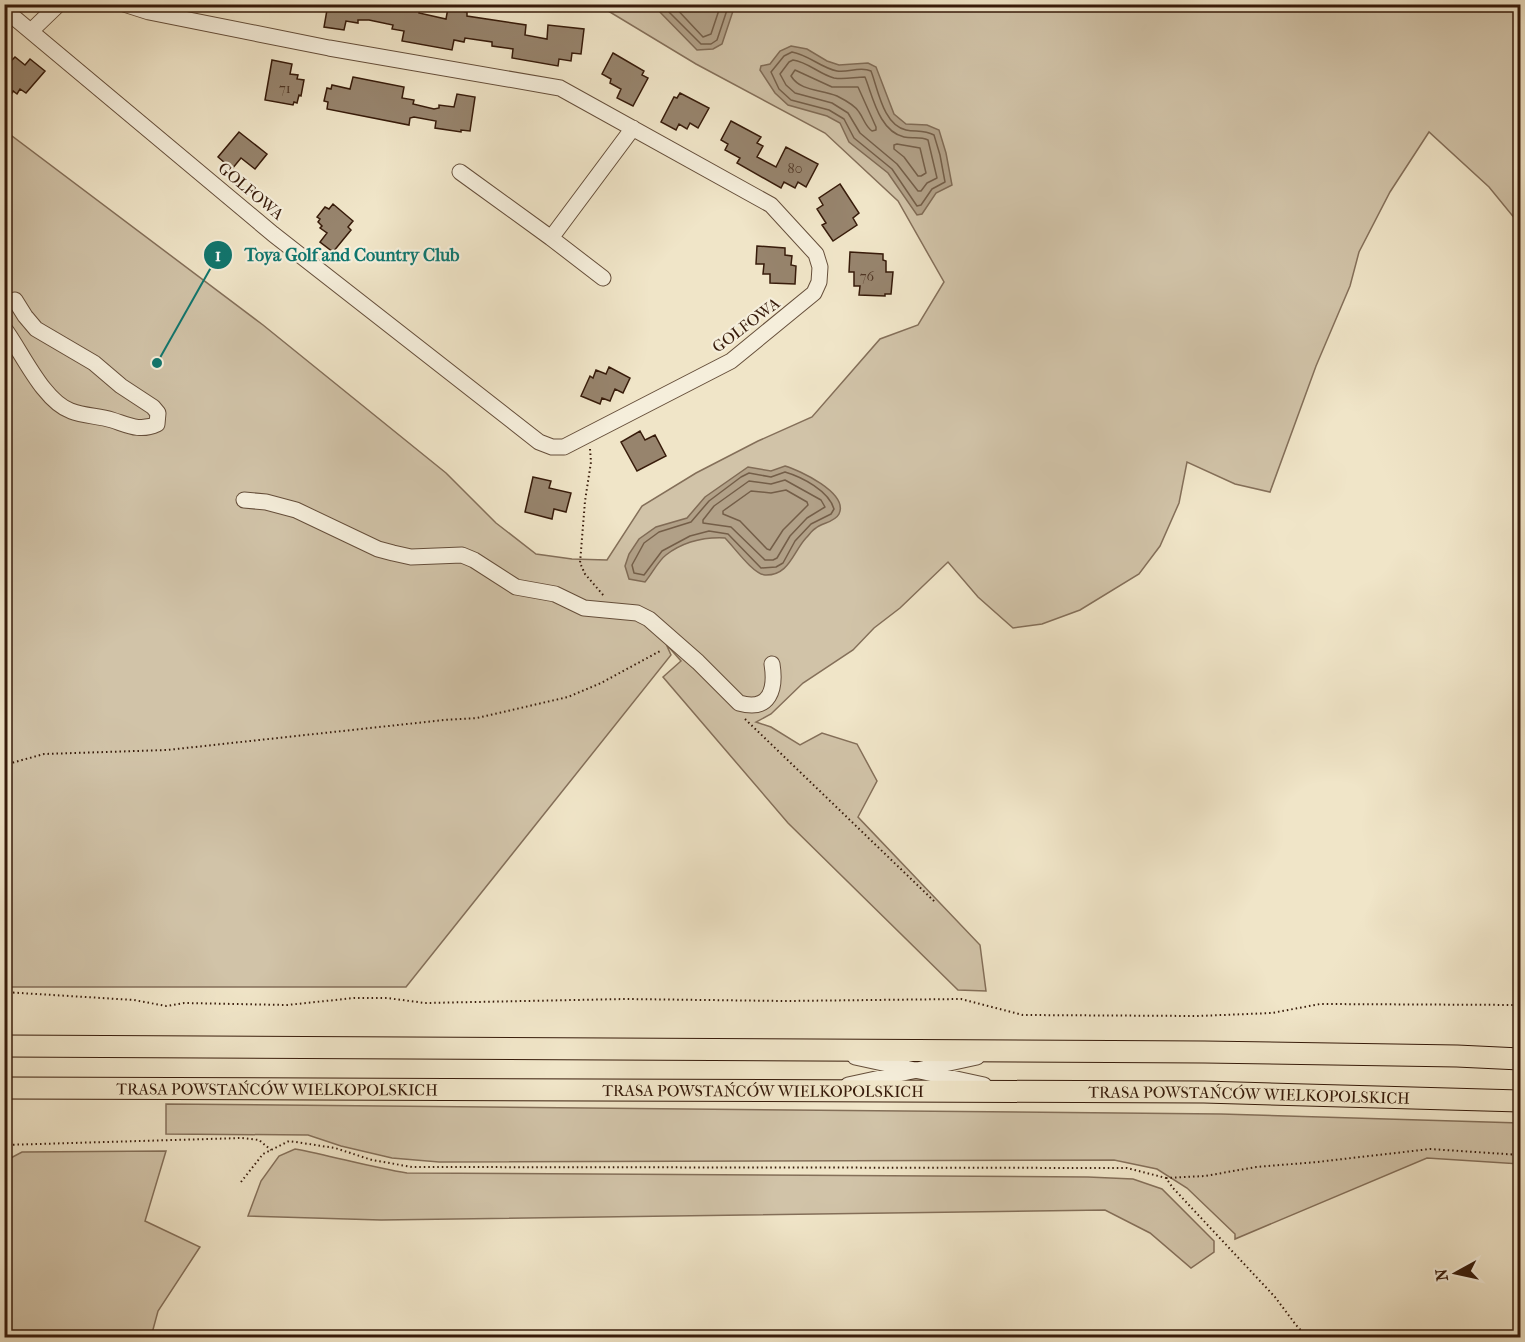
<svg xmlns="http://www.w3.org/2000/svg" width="1525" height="1342" font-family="'IM FELL French Canon',serif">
<rect width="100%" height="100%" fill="#f0e5c8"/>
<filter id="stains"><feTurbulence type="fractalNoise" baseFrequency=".00333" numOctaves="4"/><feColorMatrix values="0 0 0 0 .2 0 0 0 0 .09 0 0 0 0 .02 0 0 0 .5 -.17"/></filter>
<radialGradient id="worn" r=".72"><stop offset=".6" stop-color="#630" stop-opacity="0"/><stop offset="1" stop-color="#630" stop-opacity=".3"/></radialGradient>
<path fill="#d1c3a8" stroke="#846f59" stroke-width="1.5" d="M592,5H1520V225L1489,187L1429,132L1390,192L1359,252L1350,286L1316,366L1270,492L1235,484L1187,462L1179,503L1160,546L1139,574L1080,610L1042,624L1013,628L978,597L948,562L900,608L874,628L853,650L803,683L771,714L756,722L771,727L800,745L822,733L857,744L877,781L858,817L980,945L986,991L958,990L788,823L663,677L681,661L666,644L671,655L406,987H5L4,130L263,325L446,473L496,523L536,554L572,559L607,560L642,506L696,473L758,441L812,417L880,339L918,325L944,282L898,201L825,133L696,64L600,6Z
M166,1104L1221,1114L1520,1123V1164L1427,1158L1235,1239V1234L1187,1188L1157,1169L1114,1160L439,1162L392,1158L341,1146L308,1135L166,1134Z
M295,1149C333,1156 369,1167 407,1173L1088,1177L1133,1179L1162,1189L1214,1241V1252L1191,1268L1150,1233L1105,1210L381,1220L248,1216L261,1181L279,1156Z
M166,1151L145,1221L200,1247L158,1311L151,1337H5V1161L22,1152Z"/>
<path fill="#b1a087" stroke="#806b55" stroke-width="1.5" d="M653,5H735L722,44L713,49L697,50Z
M791,46L807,49L827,61L839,65L868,63L876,67L894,114L906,124L927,125L939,130L946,153L952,185L936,193L922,214L917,215L888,173L849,142L840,123L827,116L788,105L775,93L760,70L761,66L770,64L780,51Z
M785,466C799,470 849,493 839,514C835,522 822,523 816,528C812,530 809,535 806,538C793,552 789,576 765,575C753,574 734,547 725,538C704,537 683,542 666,555C658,561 652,574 645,582L629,579L625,566L629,554L639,539L656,527L687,518L705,497L748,467L771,471Z"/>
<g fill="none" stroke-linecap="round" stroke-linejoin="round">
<path stroke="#745e48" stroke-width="1.5" d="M661,4L701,44H711L717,40L729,4
M672,4L703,37L711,34L721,4
M792,52C809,55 821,68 837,71C848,73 860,66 871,71C878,89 883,125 906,130C916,132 924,130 934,135L940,155L945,182L932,189L921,205L917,206L892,169L854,138L844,119L829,110L791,100L779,89L771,72L784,56Z
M793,60C808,62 819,74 834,78C844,80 855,77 865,77C873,97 879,131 904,137C912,139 920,136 928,140L937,178L927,183L921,191H918L897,164L860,133L848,113L832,103L795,93L786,85L780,74L789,62Z
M795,70L832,87H858L876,127V130L872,131C865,126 864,119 859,112C855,105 845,100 837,96C821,89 801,92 791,76Z
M897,144L920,148L926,173L921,176H918L904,157L894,149V145Z
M785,472C802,477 829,491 834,509L831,514L811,524L795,541L783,563L776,567L761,568L728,534L709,531L690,536L662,551L644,575L634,573L632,565L644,543L659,532L691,522L709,501L741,477L749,473L771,477Z
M785,480L821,500L825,507L807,518L790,536L777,558L773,560H765L731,527L703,523V520L714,506L749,481L771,484Z
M786,490L807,502L808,505L783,530L770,550L767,549L740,521L723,514V511L751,491L771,493Z"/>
</g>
<path fill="#97846d" stroke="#371b0a" stroke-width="1.5" d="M328,4H407L420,7L419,13L446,19L448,8L467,12V16L526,25L525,35L547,39L548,25L584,29L581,54L572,53L571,61L559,59L558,66L512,58L513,49L492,46V42L465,38L464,42L454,40L452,50L402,41L404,31L392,29L393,25L369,20H358V23L346,21L344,30L324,27Z
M613,53L644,71L642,75L648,78L633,106L617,98L621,89L610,83L611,79L602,74Z
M4,56L11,61L15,57L25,65L30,59L45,71L26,93L20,89L17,94L13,91L12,93L4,87Z
M272,60L292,64L290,74L298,75L297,79L304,80L301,96L299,95L297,103L294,102L293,105L265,100Z
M353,77L404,87L402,98L414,100L413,104L434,109L439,108V105L454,107L457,94L475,97L470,131L461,130V132L435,128L436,121L414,117L410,118L409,125L327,109L328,102L324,101L327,88L331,89L332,85L350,89Z
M680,93L709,108L698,128L690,123L687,129L679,124L676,130L661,122L674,97L677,98Z
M731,121L761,137L757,143L763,146L757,157L776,167L786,147L818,164L806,187L798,182L795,188L784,182L781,188L737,163L740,158L725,150L728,144L721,140Z
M239,132L267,154L255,169L241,158L232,169L218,157Z
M840,184L859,213L853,218L857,225L833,241L822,225L826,223L817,209L823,205L819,198Z
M333,204L353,221L348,227L351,230L333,252L320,242L327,233L320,228L322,226L318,222L320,219L317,217L325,207L329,209Z
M757,246L785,248V255L792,256L791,265L796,266L795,284L770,283V274H763L764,264H756Z
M850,252L883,254V260L886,261V272H893L891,294H885V296L859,295L860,286H854V272H849Z
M609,367L630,378L623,393L615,389L610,401L602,398L600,404L581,396L590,376L593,378L596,370L606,374Z
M640,431L645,440L655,435L666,456L637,471L621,442Z
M533,477L551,481L549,488L571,493L566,512L554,509L552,519L525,512Z"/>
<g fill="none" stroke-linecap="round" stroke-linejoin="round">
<g stroke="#654e3a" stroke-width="17">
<path id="minor" d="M4,9L273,234L539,442L552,447H564L731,361L814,293L819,282L820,267L816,254L771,205L560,88L329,48L149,12L124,4
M31,31L59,4
M460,172L551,238
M603,278L551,238L633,128
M4,328C22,352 43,401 71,411C84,416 99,416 112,420C128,425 140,432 157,424L158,413L153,407L121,386L94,363L36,329L25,316L15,300
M244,500L266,502L296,510L378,549L393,553L411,557L462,555L474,560L516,587L555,594L584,608L637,613L649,619L698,662L739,703C770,712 776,689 772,664
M855,1057L984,1085
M848,1085L977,1057"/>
</g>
<g stroke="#371b0a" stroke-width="23">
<g id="highway">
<path d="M4,1046L1204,1052L1457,1056L1520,1059"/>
<path id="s1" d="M4,1088L1204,1092L1520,1101"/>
</g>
</g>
<path stroke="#371b0a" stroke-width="2" stroke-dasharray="1.5 3" stroke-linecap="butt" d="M590,449L591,462L585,501L580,563L585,574L604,596
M745,719L935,902
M4,765L44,754L167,750L444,720L477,718L568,697L601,683L662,650
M4,992L134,1000L166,1006L184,1003L287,1005L354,998H387L425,1003L625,999L785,1001L961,999L1023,1015L1198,1016L1272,1013L1320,1004L1520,1005
M4,1145L242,1138L259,1140L271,1150
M1166,1178L1205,1176L1256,1167L1317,1162L1430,1149L1520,1155
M241,1182L263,1154L289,1141L335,1148L372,1160L412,1167L1127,1168L1166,1178L1173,1188L1275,1297L1296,1325L1308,1338"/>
<use href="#minor" stroke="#f5eedb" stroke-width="15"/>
<use href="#highway" stroke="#f0e5c8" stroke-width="21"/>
</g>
<g text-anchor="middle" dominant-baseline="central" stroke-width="4.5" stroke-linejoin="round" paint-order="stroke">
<g font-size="14" fill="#4f3523">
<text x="285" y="88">71</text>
<text x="795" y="168">80</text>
<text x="867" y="276">76</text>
</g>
<g font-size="16" fill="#371b0a" stroke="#f5eedb">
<text transform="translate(251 191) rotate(40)">GOLFOWA</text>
<text transform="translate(746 325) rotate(-37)">GOLFOWA</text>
<text stroke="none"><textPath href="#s1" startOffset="273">TRASA POWSTAŃCÓW WIELKOPOLSKICH</textPath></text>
<text stroke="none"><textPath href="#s1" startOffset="759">TRASA POWSTAŃCÓW WIELKOPOLSKICH</textPath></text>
<text stroke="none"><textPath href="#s1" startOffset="1245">TRASA POWSTAŃCÓW WIELKOPOLSKICH</textPath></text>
</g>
</g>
<path fill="none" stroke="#0f766e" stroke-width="2" d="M157 363L218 255"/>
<g fill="#0f766e" stroke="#f5eedb" stroke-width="2">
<circle cx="157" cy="363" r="6"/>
<circle cx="218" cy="255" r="15"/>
</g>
<g font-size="18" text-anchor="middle" font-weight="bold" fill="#fff">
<text x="218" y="261">1</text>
</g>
<g font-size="18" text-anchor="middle" font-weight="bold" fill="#0f766e" stroke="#f5eedb" stroke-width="4.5" stroke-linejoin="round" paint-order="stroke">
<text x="352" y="261">Toya Golf and Country Club</text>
</g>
<rect width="1525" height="1342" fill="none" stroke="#f0e5c8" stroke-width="24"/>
<rect x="6" y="6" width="1513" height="1330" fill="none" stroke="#371b0a" stroke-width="3"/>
<rect x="12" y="12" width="1501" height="1318" fill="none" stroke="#371b0a" stroke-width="1.5"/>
<g transform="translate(1456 1273) rotate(262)" stroke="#f5eedb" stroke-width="4.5" paint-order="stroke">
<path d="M0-4.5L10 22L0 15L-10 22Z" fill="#371b0a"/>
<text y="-9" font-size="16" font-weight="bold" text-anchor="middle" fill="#371b0a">N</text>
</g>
<rect width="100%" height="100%" filter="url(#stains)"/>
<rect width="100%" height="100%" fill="url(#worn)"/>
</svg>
